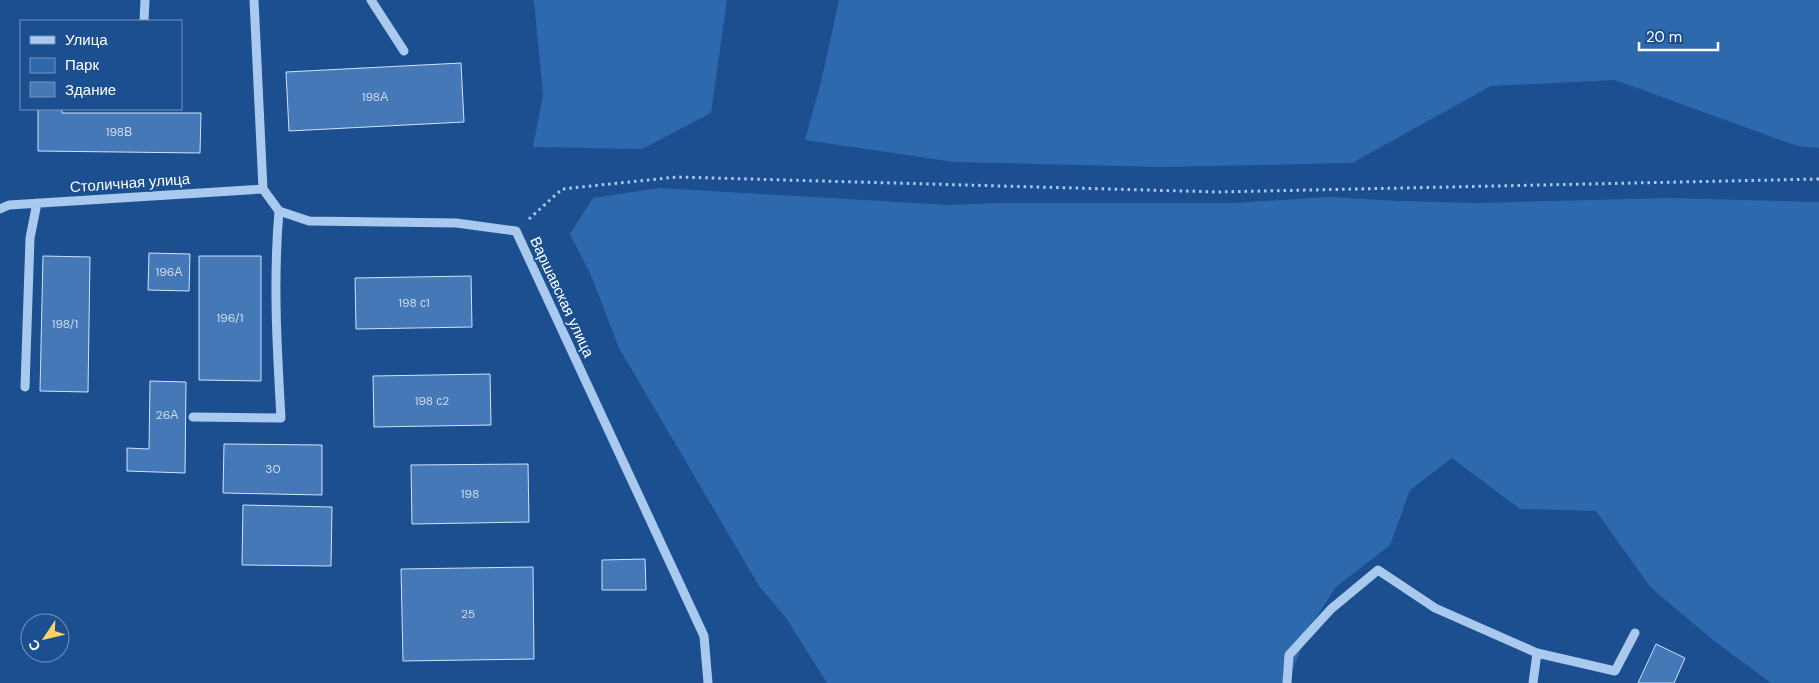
<svg xmlns="http://www.w3.org/2000/svg" width="1819" height="683" font-family="'DM Sans',sans-serif">
<rect width="100%" height="100%" fill="#1b4f8f"/>
<path fill="#2e69ad" d="M534,0H727L711,113L642,149L533,147L543,95Z
M839,0H1819V148L1797,146L1615,80L1491,86L1352,163L1163,167L954,162L805,140L822,78Z
M660,188L948,205L999,203H1234L1329,197L1398,201L1478,203L1669,198L1819,202V683H1771L1713,640L1651,588L1596,511L1520,509L1452,458L1410,490L1390,545L1336,587L1311,625L1287,683H827L786,618L759,586L619,348L590,273L570,234L593,198Z"/>
<path fill="#4478b7" stroke="#cfe3fa" d="M461,63L464,122L289,131L286,72Z
M38,109H62V113H201L200,153L38,151Z
M149,253L190,254L189,291L148,290Z
M43,256L90,257L88,392L40,391Z
M199,256H261V381L199,380Z
M471,276L472,327L356,329L355,278Z
M490,374L491,425L374,427L373,376Z
M150,381L186,382L185,473L127,471V448L149,449Z
M224,444L322,445V495L223,493Z
M528,464L529,522L412,524L411,465Z
M243,505L332,507L331,566L242,565Z
M645,559L646,590H602V560Z
M533,567L534,659L403,661L401,569Z
M1656,644L1685,658L1674,683H1638Z"/>
<g fill="none" stroke-linecap="round" stroke-linejoin="round">
<path stroke="#a9c9ee" stroke-width="3" stroke-dasharray="2.5 4" stroke-linecap="butt" d="M529,219L562,189L677,177L1218,192L1819,179"/>
<path stroke="#a9c9ee" stroke-width="9" d="M254,0L263,189L279,211L309,221L456,223L516,231L704,636L708,683
M371,0L404,51
M144,21L145,0
M0,209L9,205L263,189
M25,387L30,238L37,203
M193,417L281,418C277,349 273,280 279,211
M1537,653L1615,671L1635,633
M1287,683L1289,655L1331,609L1378,570L1435,608L1537,653L1533,683"/>
</g>
<g text-anchor="middle" dominant-baseline="central" stroke-width="4" stroke-linejoin="round" paint-order="stroke">
<g font-size="12" fill="#d0dded">
<text x="375" y="97">198А</text>
<text x="119" y="132">198В</text>
<text x="169" y="272">196А</text>
<text x="414" y="303">198 с1</text>
<text x="230" y="318">196/1</text>
<text x="65" y="324">198/1</text>
<text x="432" y="401">198 с2</text>
<text x="167" y="415">26А</text>
<text x="273" y="469">30</text>
<text x="470" y="494">198</text>
<text x="468" y="614">25</text>
</g>
<g font-size="15" fill="#fff" stroke="#1b4f8f">
<text transform="translate(130 183) rotate(-4)">Столичная улица</text>
<text transform="translate(562 297) rotate(65)">Варшавская улица</text>
</g>
</g>
<rect x="20" y="20" width="162" height="90" fill="#1b4f8f" stroke="#7695bc"/>
<rect x="30" y="36" width="25" height="8" fill="#a9c9ee" stroke="#7695bc"/>
<text x="65" y="45" font-size="15" fill="#ffffff">Улица</text>
<rect x="30" y="58" width="25" height="15" fill="#2e69ad" stroke="#7695bc"/>
<text x="65" y="70" font-size="15" fill="#ffffff">Парк</text>
<rect x="30" y="82" width="25" height="15" fill="#4478b7" stroke="#7695bc"/>
<text x="65" y="95" font-size="15" fill="#ffffff">Здание</text>
<g transform="translate(45 638) rotate(235)"><circle r="24" fill="#1b4f8f" stroke="#7695bc"/>
<path d="M0-4L9 19L0 12L-9 19Z" fill="#ffd166"/>
<text y="-8" font-size="14" font-weight="bold" text-anchor="middle" fill="#ffffff">С</text>
</g>
<path d="M1639 42v8h79v-8" fill="none" stroke="#ffffff" stroke-width="2.5"/>
<text x="1646" y="42" font-size="15" fill="#ffffff" stroke="#1b4f8f" stroke-width="4" paint-order="stroke">20 m</text>
</svg>
